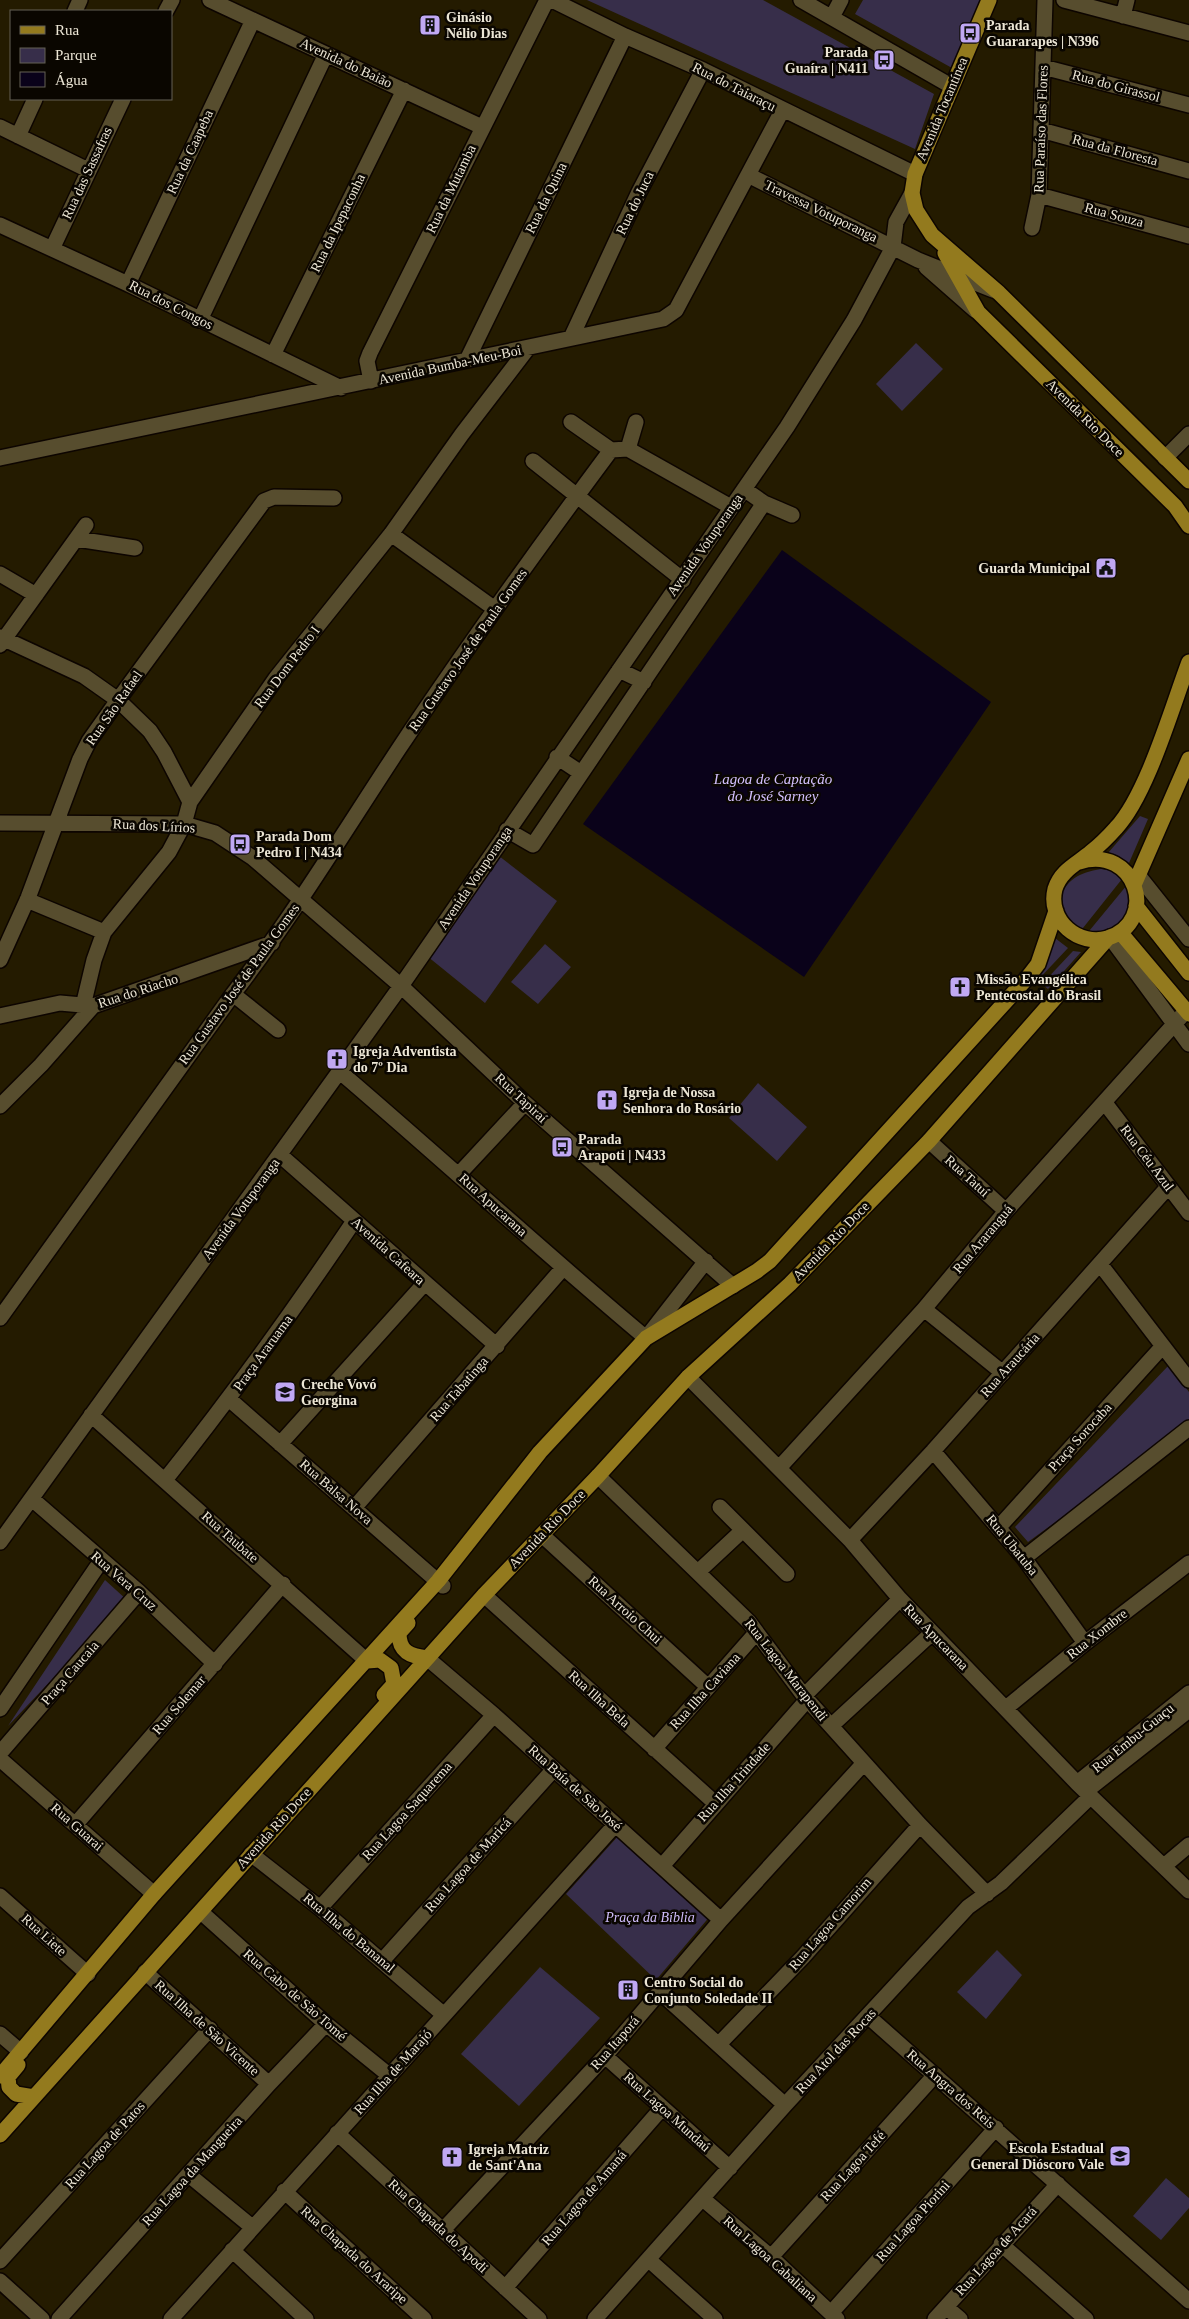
<svg xmlns="http://www.w3.org/2000/svg" width="1189" height="2319" font-family="'Times New Roman',serif">
<rect width="100%" height="100%" fill="#241b00"/>
<path fill="#372e4a" d="M587,0H763L934,94L915,149Z
M863,0H981L952,68L855,14Z
M916,343L943,369L902,411L876,384Z
M1140,816L1148,819L1129,863L1117,855L1108,853Z
M499,856L557,901L485,1003L427,956Z
M1101,869L1113,871L1122,879L1079,933L1071,928L1059,901C1066,879 1079,873 1101,869Z
M1127,885L1131,893L1129,918L1115,932L1085,936Z
M1055,938L1068,948L1037,981Z
M545,944L571,967L538,1004L511,982Z
M1073,951L1081,952L1048,989L1042,984Z
M758,1083L807,1127L777,1161L729,1118Z
M1169,1365L1189,1392V1425L1028,1542L1015,1527Z
M105,1580L127,1600L8,1726Z
M619,1835L711,1915L656,1980L566,1894Z
M997,1950L1022,1975L986,2019L957,1992Z
M540,1967L600,2018L519,2106L461,2054Z
M1166,2178L1189,2198V2208L1161,2240L1133,2216Z"/>
<path fill="#0a021a" d="M782,550L991,702L804,977L583,824Z"/>
<g fill="none" stroke-linecap="round" stroke-linejoin="round">
<g stroke="#0d0500" stroke-width="18">
<path id="minor" d="M210,0L482,127
M552,0L625,36L703,70L915,174
M801,0L951,86
M1064,0L1189,33
M75,11L80,0
M166,11L172,0
M1123,16L1127,0
M832,17L841,0
M1043,67L1189,105
M0,127L88,170
M1041,130L1189,171
M18,136L35,99
M748,175L918,260L993,290
M1039,195L1189,236
M0,225L128,284L341,388
M1032,228L1039,195L1045,0
M52,249L123,99
M926,267L975,310
M128,284L253,20
M200,320L326,54
M571,338L639,192L703,70
M273,355L404,90
M467,360L625,36
M371,381L367,361L370,353L547,0
M571,422L611,450L628,449L731,507
M628,449L636,422
M0,458L663,319L676,310L782,111
M1165,458L1189,434
M533,461L683,580
M744,489L764,503L792,515
M391,534L495,609
M77,539L135,548
M0,574L36,595
M0,637L84,676L118,700L150,731L164,752L190,802
M0,645L86,525
M619,670L644,682
M557,757L581,773
M0,823L184,824L215,833L253,858L401,986L525,1103L733,1286
M507,830L533,845L764,503
M1138,875L1189,939
M27,900L104,932
M1110,937L1189,1044
M0,960L28,898L80,759L89,741L118,700L264,501L274,497L334,498
M233,994L278,1030
M83,1006L94,960L104,932L169,852L184,824L190,802L276,678L391,534L462,434L528,348
M0,1016L60,1003L93,1006L272,943
M339,1071C442,1159 542,1251 646,1338L706,1261
M1105,1103L1189,1213
M0,1106L41,1065L93,1006
M929,1141L1006,1211
M280,1155L497,1346
M459,1174L525,1103
M1100,1264L1189,1380
M924,1309L1003,1373
M0,1318L233,994C293,916 344,832 398,750C466,648 538,548 611,450
M688,1377L850,1540L900,1599L1077,1783L1189,1891
M229,1399L443,1586
M91,1415L367,1661
M280,1444L424,1284
M933,1451L1024,1558L1085,1643
M779,1468L924,1309L1006,1211L1186,1011
M598,1476L749,1622L804,1696L920,1825L987,1894
M165,1480C232,1396 294,1310 354,1221
M32,1499L139,1592L215,1664
M720,1507L787,1574
M354,1508L563,1268
M999,1527L1162,1347
M542,1535L707,1686
M850,1540L933,1451L1168,1187
M0,1542L401,986L787,427L854,320L893,247L896,222L912,193
M1024,1558L1189,1428
M699,1571L743,1530
M484,1595L715,1803
M427,1658L494,1715L721,1920
M804,1696L900,1599
M1006,1708L1085,1643L1189,1563
M0,1709L101,1561
M831,1726L932,1633
M654,1749L756,1633
M0,1753L139,1592
M0,1759L154,1894
M1077,1783L1189,1693
M1086,1791L1189,1710
M75,1825L283,1584
M251,1854L320,1908L444,2015
M662,1866L807,1700
M1164,1866L1189,1845
M0,1896L88,1974
M320,1908L494,1715
M201,1912L326,2024L390,2076
M382,1961L554,1769
M145,1972L269,2084
M660,1992L785,2105
M869,2017L1189,2301
M0,2034L21,2052
M719,2044L803,1957L920,1825
M605,2056L730,2168
M337,2133L539,2319
M189,2175L252,2227
M284,2191L424,2319
M703,2199L771,2257L837,2319
M443,2230L605,2056L721,1920L864,1763
M1001,2244L1086,2319
M232,2250L306,2319
M771,2257L935,2075
M649,2260L715,2319
M0,2261L210,2029
M0,2281L42,2319
M505,2288L662,2108
M946,2307L960,2319
M831,2313L996,2128
M59,2319L269,2084L326,2024
M171,2319L615,1825
M595,2319L785,2105L968,1907L1001,1883L1090,1797
M935,2319L1058,2184"/>
</g>
<g stroke="#0d0500" stroke-width="18">
<path id="major" d="M989,0L915,174L912,193L916,210L932,235L999,293L1189,481
M945,253L978,312L1175,506L1189,526
M1079,862C1136,844 1160,921 1108,938C1079,947 1047,921 1055,889C1061,870 1077,864 1091,852C1100,845 1108,837 1116,828C1147,795 1172,707 1189,662
M1134,885L1189,759
M1136,906L1189,973
M1120,932L1189,1014
M408,1623L399,1633C399,1652 410,1656 427,1658
M367,1661L380,1660L391,1668L394,1684L384,1695
M18,2065L8,2077L9,2087L16,2094L34,2097
M0,2076L154,1894L438,1581L540,1452L646,1338L757,1271L770,1261L1028,977L1038,964L1056,911
M0,2135L484,1595L598,1476L688,1377L790,1284L929,1141L1108,938"/>
</g>
<use href="#minor" stroke="#574d2e" stroke-width="15"/>
<use href="#major" stroke="#937a1e" stroke-width="15"/>
</g>
<defs>
<g id="building-square" transform="scale(1.125)"><rect x="-9" y="-9" width="18" height="18" rx="4" fill="#c0a8f3" stroke="#0a0600"/><path d="M-4-6H4V6H1V3H-1V6H-4ZM-2.5-4.3h1.7v1.8h-1.7ZM.8-4.3h1.7v1.8H.8ZM-2.5-1h1.7V.8h-1.7ZM.8-1h1.7V.8H.8Z" fill="#111"/></g>
<g id="bus-square" transform="scale(1.125)"><rect x="-9" y="-9" width="18" height="18" rx="4" fill="#c0a8f3" stroke="#0a0600"/><path d="M-5-6H5V4H4V6H2V4H-2V6H-4V4H-5ZM-3.5-4V0h7V-4ZM-3.5 1.2v1.5H-2V1.2ZM2 1.2v1.5H3.5V1.2Z" fill="#111"/></g>
<g id="civic-square" transform="scale(1.125)"><rect x="-9" y="-9" width="18" height="18" rx="4" fill="#c0a8f3" stroke="#0a0600"/><path d="M-.6-6.5H3V-4.5H.6V-3L4-1V1h2V6H-6V1h2V-1L-.6-3ZM-1.2 2.5V6h2.4V2.5Z" fill="#111"/></g>
<g id="church-square" transform="scale(1.125)"><rect x="-9" y="-9" width="18" height="18" rx="4" fill="#c0a8f3" stroke="#0a0600"/><path d="M-1.2-6h2.4v3.5h3.3v2.4h-3.3V6h-2.4V-.1h-3.3v-2.4h3.3Z" fill="#111"/></g>
<g id="school-square" transform="scale(1.125)"><rect x="-9" y="-9" width="18" height="18" rx="4" fill="#c0a8f3" stroke="#0a0600"/><path d="M0-5L7-2L0 1L-7-2ZM-4 1L0 2.5L4 1V4Q0 6-4 4Z" fill="#111"/></g>
</defs>
<g fill-rule="evenodd">
<use href="#building-square" x="430" y="25"/>
<use href="#bus-square" x="970" y="33"/>
<use href="#bus-square" x="884" y="60"/>
<use href="#civic-square" x="1106" y="568"/>
<use href="#bus-square" x="240" y="844"/>
<use href="#church-square" x="960" y="987"/>
<use href="#church-square" x="337" y="1059"/>
<use href="#church-square" x="607" y="1100"/>
<use href="#bus-square" x="562" y="1147"/>
<use href="#school-square" x="285" y="1392"/>
<use href="#building-square" x="628" y="1990"/>
<use href="#school-square" x="1120" y="2156"/>
<use href="#church-square" x="452" y="2157"/>
</g>
<g text-anchor="middle" dominant-baseline="central" stroke-width="5" stroke-linejoin="round" paint-order="stroke">
<g font-size="14" font-weight="bold" fill="#ece6d5" stroke="#0a0600" text-anchor="start">
<text x="446" y="17">Ginásio<tspan x="446" dy="16">Nélio Dias</tspan></text>
<text x="986" y="25">Parada<tspan x="986" dy="16">Guararapes | N396</tspan></text>
<text x="868" y="52" text-anchor="end">Parada<tspan x="868" dy="16">Guaíra | N411</tspan></text>
<text x="1090" y="568" text-anchor="end">Guarda Municipal</text>
<text x="256" y="836">Parada Dom<tspan x="256" dy="16">Pedro I | N434</tspan></text>
<text x="976" y="979">Missão Evangélica<tspan x="976" dy="16">Pentecostal do Brasil</tspan></text>
<text x="353" y="1051">Igreja Adventista<tspan x="353" dy="16">do 7º Dia</tspan></text>
<text x="623" y="1092">Igreja de Nossa<tspan x="623" dy="16">Senhora do Rosário</tspan></text>
<text x="578" y="1139">Parada<tspan x="578" dy="16">Arapoti | N433</tspan></text>
<text x="301" y="1384">Creche Vovó<tspan x="301" dy="16">Georgina</tspan></text>
<text x="644" y="1982">Centro Social do<tspan x="644" dy="16">Conjunto Soledade II</tspan></text>
<text x="1104" y="2148" text-anchor="end">Escola Estadual<tspan x="1104" dy="16">General Dióscoro Vale</tspan></text>
<text x="468" y="2149">Igreja Matriz<tspan x="468" dy="16">de Sant'Ana</tspan></text>
</g>
<g font-size="14" fill="#ece6d5" stroke="#0a0600">
<text transform="translate(346 63) rotate(25)">Avenida do Baião</text>
<text transform="translate(1116 86) rotate(15)">Rua do Girassol</text>
<text transform="translate(734 87) rotate(27)">Rua do Taiaraçu</text>
<text transform="translate(942 109) rotate(-67)">Avenida Tocantínea</text>
<text transform="translate(1041 129) rotate(-88)">Rua Paraíso das Flores</text>
<text transform="translate(1115 150) rotate(15)">Rua da Floresta</text>
<text transform="translate(190 152) rotate(-65)">Rua da Caapeba</text>
<text transform="translate(87 173) rotate(-65)">Rua das Sassafras</text>
<text transform="translate(451 189) rotate(-64)">Rua da Mutamba</text>
<text transform="translate(546 198) rotate(-64)">Rua da Quina</text>
<text transform="translate(635 203) rotate(-64)">Rua do Juca</text>
<text transform="translate(821 211) rotate(26)">Travessa Votuporanga</text>
<text transform="translate(1114 215) rotate(15)">Rua Souza</text>
<text transform="translate(338 223) rotate(-64)">Rua da Ipepaconha</text>
<text transform="translate(171 305) rotate(27)">Rua dos Congos</text>
<text transform="translate(450 365) rotate(-12)">Avenida Bumba-Meu-Boi</text>
<text transform="translate(1085 418) rotate(45)">Avenida Rio Doce</text>
<text transform="translate(705 545) rotate(-55)">Avenida Votuporanga</text>
<text transform="translate(468 650) rotate(-55)">Rua Gustavo José de Paula Gomes</text>
<text transform="translate(287 667) rotate(-53)">Rua Dom Pedro I</text>
<text transform="translate(114 708) rotate(-55)">Rua São Rafael</text>
<text transform="translate(154 826) rotate(3)">Rua dos Lírios</text>
<text transform="translate(475 878) rotate(-56)">Avenida Votuporanga</text>
<text transform="translate(239 984) rotate(-54)">Rua Gustavo José de Paula Gomes</text>
<text transform="translate(138 991) rotate(-18)">Rua do Riacho</text>
<text transform="translate(521 1098) rotate(43)">Rua Tapiraí</text>
<text transform="translate(1147 1158) rotate(53)">Rua Céu Azul</text>
<text transform="translate(967 1176) rotate(42)">Rua Tatuí</text>
<text transform="translate(493 1205) rotate(42)">Rua Apucarana</text>
<text transform="translate(241 1209) rotate(-54)">Avenida Votuporanga</text>
<text transform="translate(983 1239) rotate(-50)">Rua Araranguá</text>
<text transform="translate(831 1241) rotate(-46)">Avenida Rio Doce</text>
<text transform="translate(388 1251) rotate(42)">Avenida Cafeara</text>
<text transform="translate(263 1353) rotate(-54)">Praça Araruama</text>
<text transform="translate(1010 1365) rotate(-48)">Rua Araucária</text>
<text transform="translate(459 1389) rotate(-49)">Rua Tabatinga</text>
<text transform="translate(1080 1437) rotate(-48)">Praça Sorocaba</text>
<text transform="translate(336 1492) rotate(41)">Rua Balsa Nova</text>
<text transform="translate(547 1529) rotate(-46)">Avenida Rio Doce</text>
<text transform="translate(230 1537) rotate(41)">Rua Taubate</text>
<text transform="translate(1012 1545) rotate(51)">Rua Ubatuba</text>
<text transform="translate(124 1581) rotate(41)">Rua Vera Cruz</text>
<text transform="translate(625 1610) rotate(42)">Rua Arroio Chui</text>
<text transform="translate(1097 1634) rotate(-38)">Rua Xombre</text>
<text transform="translate(936 1637) rotate(46)">Rua Apucarana</text>
<text transform="translate(786 1670) rotate(52)">Rua Lagoa Marapendi</text>
<text transform="translate(70 1673) rotate(-49)">Praça Caucaia</text>
<text transform="translate(705 1691) rotate(-48)">Rua Ilha Caviana</text>
<text transform="translate(599 1699) rotate(42)">Rua Ilha Bela</text>
<text transform="translate(179 1705) rotate(-49)">Rua Solemar</text>
<text transform="translate(1133 1738) rotate(-39)">Rua Embu-Guaçu</text>
<text transform="translate(734 1782) rotate(-48)">Rua Ilha Trindade</text>
<text transform="translate(575 1788) rotate(42)">Rua Baía de São José</text>
<text transform="translate(407 1811) rotate(-48)">Rua Lagoa Saquarema</text>
<text transform="translate(77 1827) rotate(41)">Rua Guarai</text>
<text transform="translate(274 1828) rotate(-48)">Avenida Rio Doce</text>
<text transform="translate(468 1865) rotate(-48)">Rua Lagoa de Maricá</text>
<text transform="translate(830 1924) rotate(-49)">Rua Lagoa Camorim</text>
<text transform="translate(349 1933) rotate(40)">Rua Ilha do Bananal</text>
<text transform="translate(44 1935) rotate(42)">Rua Liete</text>
<text transform="translate(295 1995) rotate(41)">Rua Cabo de São Tomé</text>
<text transform="translate(207 2028) rotate(42)">Rua Ilha de São Vicente</text>
<text transform="translate(615 2043) rotate(-49)">Rua Itaporá</text>
<text transform="translate(836 2051) rotate(-47)">Rua Atol das Rocas</text>
<text transform="translate(393 2072) rotate(-48)">Rua Ilha de Marajó</text>
<text transform="translate(951 2089) rotate(41)">Rua Angra dos Reis</text>
<text transform="translate(667 2112) rotate(42)">Rua Lagoa Mundaú</text>
<text transform="translate(105 2145) rotate(-48)">Rua Lagoa de Patos</text>
<text transform="translate(853 2166) rotate(-48)">Rua Lagoa Tefé</text>
<text transform="translate(192 2171) rotate(-48)">Rua Lagoa da Mangueira</text>
<text transform="translate(584 2198) rotate(-49)">Rua Lagoa de Amaná</text>
<text transform="translate(913 2221) rotate(-48)">Rua Lagoa Piorini</text>
<text transform="translate(438 2226) rotate(43)">Rua Chapada do Apodi</text>
<text transform="translate(996 2251) rotate(-48)">Rua Lagoa de Acará</text>
<text transform="translate(354 2255) rotate(42)">Rua Chapada do Araripe</text>
<text transform="translate(770 2259) rotate(42)">Rua Lagoa Cabaliana</text>
</g>
<g font-size="14" font-style="italic" fill="#cfbcf9" stroke="#0a0600">
<text x="650" y="1917">Praça da Bíblia</text>
</g>
<g font-size="15" font-style="italic" fill="#d3c0fd" stroke="#0a0600">
<text x="773" y="779">Lagoa de Captação<tspan x="773" dy="17">do José Sarney</tspan></text>
</g>
</g>
<rect x="10" y="10" width="162" height="90" fill="#0a0600" stroke="#646055"/>
<rect x="20" y="26" width="25" height="8" fill="#937a1e" stroke="#646055"/>
<text x="55" y="35" font-size="15" fill="#ece6d5">Rua</text>
<rect x="20" y="48" width="25" height="15" fill="#372e4a" stroke="#646055"/>
<text x="55" y="60" font-size="15" fill="#ece6d5">Parque</text>
<rect x="20" y="72" width="25" height="15" fill="#0a021a" stroke="#646055"/>
<text x="55" y="85" font-size="15" fill="#ece6d5">Água</text>
</svg>
